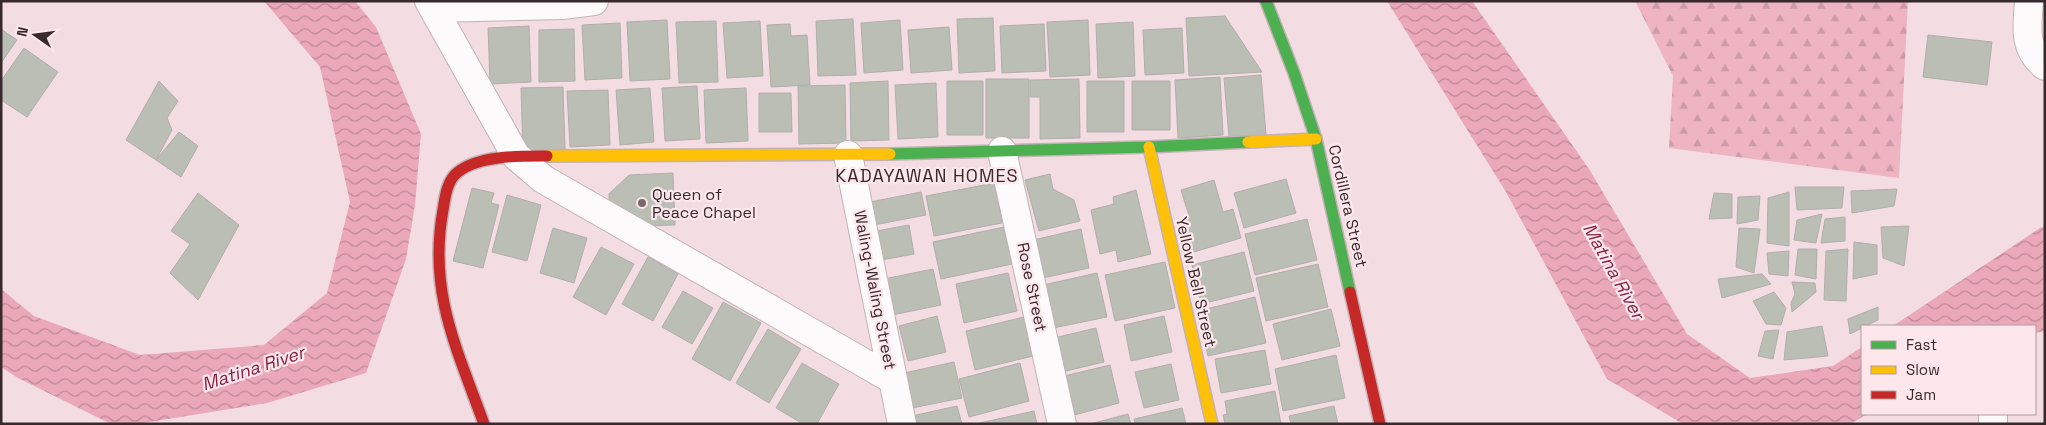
<svg xmlns="http://www.w3.org/2000/svg" width="2046" height="425" font-family="'Space Grotesk',sans-serif">
<defs>
<pattern id="forest-firs" width="22" height="20" patternUnits="userSpaceOnUse" patternTransform="scale(1.25)"><rect width="22" height="20" fill="#eeb4c2"/><path d="M5 1l3.5 6h-7zM16 11l3.5 6h-7z" fill="#cd9ba7"/></pattern>
<pattern id="water-waves" width="16" height="10" patternUnits="userSpaceOnUse" patternTransform="scale(1.25)"><rect width="16" height="10" fill="#eba8b9"/><path d="M0 5q4-4 8 0t8 0" fill="none" stroke="#bf8997"/></pattern>
</defs>
<rect width="100%" height="100%" fill="#f3dde2"/>
<path fill="url(#forest-firs)" d="M1635,1H1908L1899,178L1669,148L1673,76Z"/>
<path fill="url(#water-waves)" d="M264,1H355L376,27L421,134L415,205L406,259L366,373L267,403L137,424H111L18,378L1,367V289L34,316L140,355L264,345L327,293L350,202L320,67Z
M1387,1H1472L1589,169L1687,334L1750,378L1833,366L1862,347V414H1867L1850,424H1683L1607,379L1506,192Z
M2045,226V331L2035,333V326H1893L2040,228Z"/>
<path fill="#babeb5" stroke="#b2aeab" d="M1225,16L1262,72L1189,76L1186,18Z
M993,18L995,71L959,73L957,19Z
M853,19L856,75L818,76L816,21Z
M667,20L670,79L630,81L627,22Z
M900,20L903,70L864,73L861,23Z
M1088,20L1090,75L1050,77L1047,22Z
M716,21L718,82L679,83L676,22Z
M760,21L763,76L727,78L723,23Z
M1133,22L1135,76L1098,78L1096,24Z
M620,23L622,78L585,80L582,25Z
M790,24L791,36L807,35L810,85L771,87L767,25Z
M1044,24L1046,71L1002,73L1000,26Z
M529,26L531,82L490,84L488,28Z
M949,27L952,70L911,73L908,30Z
M1182,28L1184,73L1145,75L1143,30Z
M1,29L17,40L1,63Z
M574,29L575,81L539,82V30Z
M1928,35L1992,42L1987,85L1923,77Z
M24,48L58,72L27,117L1,100V81Z
M1261,75L1266,135L1229,137L1224,78Z
M1220,77L1223,135L1178,138L1175,80Z
M986,79H1029V138H986Z
M1079,79L1080,138L1040,139V97H1030V80Z
M159,81L178,101L167,118L172,130L156,160L126,140Z
M888,81L889,140L851,141L850,83Z
M947,81H983V135H947Z
M1087,81H1124V132H1087Z
M1132,81H1170V130H1132Z
M936,83L938,137L898,139L895,85Z
M845,85L846,143L799,144L798,86Z
M697,86L700,139L665,141L662,88Z
M563,87L565,149L523,151L521,88Z
M650,88L654,142L620,145L616,90Z
M746,88L748,141L706,143L704,90Z
M608,90L610,145L570,147L567,91Z
M759,93H791L792,132H759Z
M179,132L198,146L181,177L156,160Z
M673,173L675,225L635,226L610,212L609,194L629,175Z
M1050,174L1053,189L1074,200L1080,221L1039,231L1025,180Z
M1286,179L1296,213L1244,228L1234,193Z
M1214,180L1223,212L1233,209L1241,238L1187,254L1178,223L1190,219L1181,190Z
M995,183L1002,223L934,236L926,196Z
M1795,187H1844L1842,208L1797,210Z
M472,188L494,193L491,203L499,205L483,268L453,261Z
M1897,189L1894,206L1852,213L1851,191Z
M1136,190L1151,254L1118,262L1116,250L1100,254L1091,210L1114,204L1113,197Z
M921,192L926,215L874,225L870,202Z
M1789,192V246L1767,243L1768,198Z
M198,193L239,225L198,300L170,273L190,244L171,231Z
M1714,193L1732,194V218L1709,219Z
M507,195L541,205L527,261L492,252Z
M1760,196L1758,220L1737,224L1738,197Z
M1822,214L1816,243L1794,240L1797,220Z
M1845,217V241L1821,243L1825,219Z
M1307,219L1317,260L1255,275L1245,234Z
M909,225L914,254L876,261L871,232Z
M1909,226L1904,266L1883,258L1881,227Z
M1004,227L1012,264L941,279L933,242Z
M553,228L587,238L574,283L540,273Z
M1739,228L1760,229L1754,273L1736,267Z
M1081,229L1089,268L1038,279L1029,241Z
M1854,242L1877,245V274L1853,279Z
M601,247L634,264L606,315L573,297Z
M1798,249H1817L1816,279L1795,275Z
M1848,249L1846,301L1824,300L1826,251Z
M1789,251L1788,276L1769,274L1767,253Z
M1244,252L1254,291L1201,304L1192,265Z
M648,257L678,274L653,321L622,304Z
M1165,262L1175,308L1115,321L1105,275Z
M1318,264L1328,307L1266,321L1256,278Z
M933,269L941,305L892,315L884,279Z
M1008,273L1017,311L964,323L956,284Z
M1097,273L1107,317L1053,328L1043,285Z
M1762,274L1771,284L1722,298L1718,279Z
M1792,282L1815,283L1816,292L1792,312L1791,303L1795,294Z
M683,291L713,308L692,344L662,327Z
M1774,292L1786,308L1781,325L1766,324L1753,301Z
M1255,297L1266,343L1208,356L1198,311Z
M723,302L761,323L730,381L692,359Z
M1878,307V320L1850,334L1848,319Z
M1331,309L1340,346L1282,360L1273,324Z
M937,316L946,352L908,361L899,326Z
M1164,316L1172,352L1131,361L1124,325Z
M1024,317L1033,356L975,370L966,331Z
M1822,326L1828,356L1784,360L1787,332Z
M1096,328L1104,362L1062,372L1054,338Z
M768,329L801,349L769,403L736,383Z
M1779,330L1773,359L1758,356L1765,331Z
M1265,350L1271,384L1221,393L1215,359Z
M1336,355L1345,398L1283,411L1275,369Z
M954,362L962,398L912,408L904,373Z
M802,363L839,384L817,424H803L776,408Z
M1020,363L1029,401L969,417L959,379Z
M1171,364L1179,400L1144,408L1135,372Z
M1110,365L1119,403L1074,415L1064,376Z
M1275,391L1281,424H1225L1223,415L1227,414L1225,401Z
M957,406L962,424H913L912,416Z
M1334,406L1338,424H1291L1289,416Z
M1182,408L1186,424H1135L1134,419Z
M1034,411L1037,424H975Z
M1128,414L1131,424H1090Z"/>
<g fill="none" stroke-linecap="round" stroke-linejoin="round">
<g stroke="#c3b2b5" stroke-width="30">
<path id="street" d="M429,1L516,156L543,179L892,379
M2029,1C2027,27 2023,48 2045,66
M433,8L562,5L594,1
M1002,151L1062,424
M848,155L902,424
M1993,424V414"/>
</g>
<g stroke="#c3b2b5" stroke-width="14">
<path id="fast" d="M1266,1L1294,73L1316,139L1350,292
M890,154L1149,147L1248,142"/>
</g>
<g stroke="#c3b2b5" stroke-width="14">
<path id="slow" d="M1248,142L1316,139
M1149,147L1212,424
M547,156L890,154"/>
</g>
<g stroke="#c3b2b5" stroke-width="14">
<path id="jam" d="M1350,292L1380,424
M484,424C457,349 428,292 443,210C445,197 447,180 458,172C479,155 522,156 547,156"/>
</g>
<use href="#street" stroke="#fdfafb" stroke-width="28"/>
<use href="#fast" stroke="#4caf50" stroke-width="11"/>
<use href="#slow" stroke="#ffc107" stroke-width="11"/>
<use href="#jam" stroke="#c62828" stroke-width="11"/>
</g>
<circle fill="#79686c" stroke="#fee7ec" stroke-width="2" cx="642" cy="203" r="5"/>
<g text-anchor="middle" dominant-baseline="central" stroke-width="4.5" stroke-linejoin="round" paint-order="stroke">
<g font-size="16" fill="#37292c" stroke="#fee7ec" text-anchor="start">
<text x="652" y="194">Queen of<tspan x="652" dy="18">Peace Chapel</tspan></text>
</g>
<g font-size="16" fill="#37292c" stroke="#fee7ec">
<text transform="translate(1348 206) rotate(77)">Cordillera Street</text>
<text transform="translate(1196 282) rotate(77)">Yellow Bell Street</text>
<text transform="translate(1032 287) rotate(78)">Rose Street</text>
<text transform="translate(875 290) rotate(79)">Waling-Waling Street</text>
</g>
<g font-size="18" letter-spacing="1" fill="#37292c" stroke="#fee7ec">
<text x="927" y="175">KADAYAWAN HOMES</text>
</g>
<g font-size="18" font-style="italic" fill="#852045" stroke="#fee7ec">
<text transform="translate(1614 271) rotate(61)">Matina River</text>
<text transform="translate(253 368) rotate(-18)">Matina River</text>
</g>
</g>
<rect width="2046" height="425" fill="none" stroke="#37292c" stroke-width="5"/>
<rect x="1861" y="325" width="175" height="90" fill="#fee7ec" stroke="#ae9b9f"/>
<rect x="1871" y="341" width="25" height="8" fill="#4caf50" stroke="#ae9b9f"/>
<text x="1906" y="350" font-size="15" fill="#37292c">Fast</text>
<rect x="1871" y="366" width="25" height="8" fill="#ffc107" stroke="#ae9b9f"/>
<text x="1906" y="375" font-size="15" fill="#37292c">Slow</text>
<rect x="1871" y="391" width="25" height="8" fill="#c62828" stroke="#ae9b9f"/>
<text x="1906" y="400" font-size="15" fill="#37292c">Jam</text>
<g transform="translate(35 35) rotate(284)" stroke="#fee7ec" stroke-width="4" paint-order="stroke">
<path d="M0-4L9 19L0 12L-9 19Z" fill="#37292c"/>
<text y="-8" font-size="14" font-weight="bold" text-anchor="middle" fill="#37292c">N</text>
</g>
</svg>
